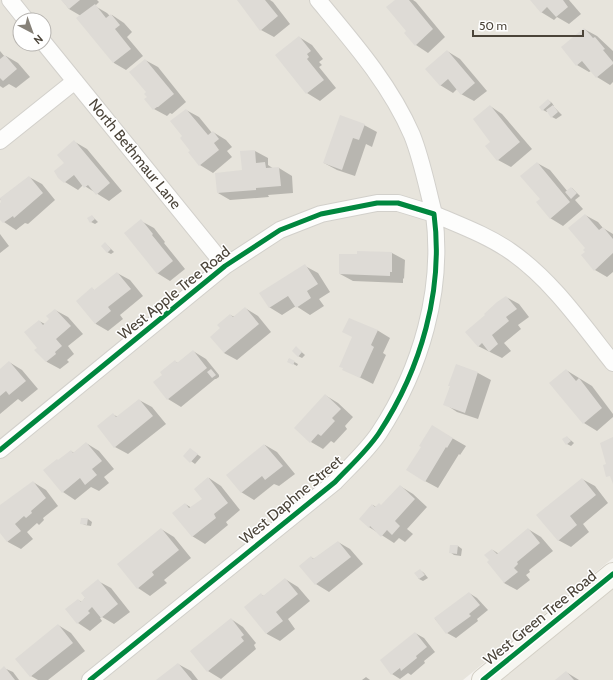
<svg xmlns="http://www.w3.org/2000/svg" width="613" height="680" font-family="Cabin,sans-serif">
<rect width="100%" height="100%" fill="#f4f2ee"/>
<path fill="#e7e4dc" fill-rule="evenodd" d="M0,0H613V558L463,680H0ZM20,20H44V44H20Z
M613,589V680H501Z"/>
<path fill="#0003" d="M62,0H97L99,2L95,6L107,13L110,16L112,15L124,23L132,32L127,37L143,56L126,70L114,63L81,16L69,9Z
M238,0H270L273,2L290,24L274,37L261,30Z
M396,0H413L416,2L445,37L428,53L416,45L408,31Z
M531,0H569L581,14L569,24L557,17L554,20L541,12Z
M584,29L597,36L613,51V82L610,85L597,77L591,71L589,72L577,65Z
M299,37L312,45L323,59L319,62L322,65L319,67L336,88L320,101L307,93L277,55Z
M0,51L5,57L6,56L18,63L30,77L16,88L9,84L3,88L0,86Z
M447,51L460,59L487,91L474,101L461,94L457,89L453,93L440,85Z
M145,60L158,67L186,102L172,114L170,113L167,116L154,109L148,97Z
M548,100L552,103L554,106H553L562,115L556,119L552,117L548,111L547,112L543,110Z
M490,106L502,114L532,149L511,167L498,160L491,142Z
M186,110L199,117L212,133L213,132L226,140L232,147L227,151L232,157L213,173L200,165L184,136Z
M364,125L377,132L372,147L366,144L355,176L337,170L324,163Z
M75,142L87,149L122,191L109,201L83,185L78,190L65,182V163Z
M255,151L268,158V165L274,169L279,168L292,176L293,193L268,195L269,197L230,200L218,193L243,171Z
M537,163L550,170L568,192L572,188L580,196L575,200L583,209L563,226L550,218L541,199Z
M29,177L42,184L55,200L28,224L25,223L16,230L4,222L0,218V204L3,202L0,199Z
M585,215L598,222L603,228L613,234V272L607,277L595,270L586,252Z
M92,216L98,222L95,224L91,222Z
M141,221L154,228L165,242L164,243L185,269L170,281L157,273Z
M0,234L9,246L0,253Z
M106,244L114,252L111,254L107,252Z
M392,253L405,260L404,279L403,278V283L353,281L340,274Z
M305,266L318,273L330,292L319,299L324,306L310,315L296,306L282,315L269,307Z
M117,273L130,280L143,296L120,315L123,319L108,331L96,324L77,301L92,289L96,291Z
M506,297L519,304L529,317L518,325L521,329L504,343L511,351L502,358L478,346Z
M245,308L258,316L271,332L237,360L224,353L221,329L230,315L235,317Z
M55,310L68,317L83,334L68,346L74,354L67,360L69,362L60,369L47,362L36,350L39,348V321L45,324L51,320Z
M377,330L390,338L383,353L386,355L373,384L343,369Z
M297,348L305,355L302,358L298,356Z
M193,351L206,359L219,375V377L216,379H215L181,407L168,399L163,375L175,362L178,363Z
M289,359L298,364L297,366L288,361Z
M9,362L22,370L38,389L22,402L18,399L0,414V370Z
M457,365L478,373L491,380L478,419L457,412L445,404Z
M566,370L592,386L613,414V417L597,431L584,423Z
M325,395L338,403L353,417L345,426L347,429L334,443L331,441L323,449L311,442Z
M139,400L152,407L166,424L128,454L115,447L114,415L118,417Z
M445,434L466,446L460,455L459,454L438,488L425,481Z
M567,437L574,443L571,446L567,444Z
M86,443L99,451L114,469L104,477L109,483L99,491L91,487L75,500L63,492L71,451L74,453Z
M265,445L277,452L295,474L279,486L274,484L254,500L241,492Z
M190,449L201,457L195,464L184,456Z
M209,478L221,486L240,510L226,522L228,525L205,544L192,536L185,504L192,508L203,499Z
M582,479L595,486L608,503L583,524L589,532L571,547L558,540Z
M33,482L46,490L58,506L43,518L44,520L39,525L37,523L27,532L33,539L21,549L8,542L0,532V509Z
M400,486L413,494L427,507L407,529L413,534L405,542L399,538L394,543L369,527L373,505L376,507L382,506Z
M88,519L92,522L91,526L85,525L81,523Z
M161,529L174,537L191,558L164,580L167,583L150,596L138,588Z
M528,529L541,537L553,551L529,570L530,572L526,575L530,580L517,590L504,583L493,550L499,554Z
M338,542L350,549L363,564L329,592L316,584L300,566L311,557L314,559Z
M458,546L462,549L461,556L454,555L450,552Z
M420,570L424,573L428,578L423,581L419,579L416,574Z
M285,579L298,587L310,601L288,619L295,629L280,641L267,634L246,607L261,595L264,596Z
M98,581L111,588L130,612L114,624L102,617L100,618L102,621L90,631L78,623V600L82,602Z
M469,593L477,598L488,610L477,619L478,621L456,638L447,633L435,619Z
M231,619L243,627L256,643L254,645L256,649L221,679L208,671L192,651Z
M58,625L71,633L85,651L48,680H38L31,676Z
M415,633L424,638L435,652L424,661L425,663L411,675L408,673L400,679L392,674Z
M178,664L191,671L198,680H158Z
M4,668L13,672L19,680H0V671Z
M566,672L579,680H557Z
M366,677L370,680H362Z"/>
<path fill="#dedbd6" d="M61,0H80L69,9Z
M237,0H265L278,16L260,31Z
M395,0H409L433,29L415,46L404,33L406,31L386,7Z
M530,0H563L568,7L556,17L547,7L541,13Z
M95,4L106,18L111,14L120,25L115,29L131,49L113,63L76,18Z
M584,28L593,38L595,37L605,49L603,50L613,62V64L596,78L582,61L576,66L561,47Z
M299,36L311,51L307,54L309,57L307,59L324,80L306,94L275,55Z
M447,50L475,83L461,95L448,79L440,86L425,69Z
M5,55L17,69L3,81L0,78V59Z
M145,59L174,94L158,107H157L153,110L144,99L147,97L144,94L146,92L129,72Z
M548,99L551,103L542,111L539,107Z
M490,105L520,142L497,161L485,146L490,142L473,119Z
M553,105L558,112L551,118L546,110Z
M186,109L208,135L213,131L219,139L214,143L219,150L199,166L188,152L190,151L180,138L182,136L170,121Z
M340,115L365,124L359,140L353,138L342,170L323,163Z
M74,140L110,183L96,195L88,185L84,188L74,175L64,183L58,178L54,171L64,163L57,155Z
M255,150L256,163L265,162L266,168L279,167L281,186L256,188V190L217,193L215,173L242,170L240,151Z
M537,162L570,202L550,219L536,202L540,199L520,176Z
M29,176L43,193L14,218L13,216L3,223L0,220V203L1,202L0,198Z
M571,187L577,193L571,199L565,192Z
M585,214L599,230L603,227L613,239V253L594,271L581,255L585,252L583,250L585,248L568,228Z
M92,215L95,219L90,223L87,218Z
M141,219L153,234L152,235L173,261L157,274L124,233Z
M105,242L111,249L107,253L101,246Z
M357,251L392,252V272H390V276L339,274V254H357Z
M305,264L318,284L307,291L311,298L296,308L288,296L269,308L259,293Z
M117,272L131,289L108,307L111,311L95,324L76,301L92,287L94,290Z
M506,296L517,309L506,317L509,321L492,335L498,344L489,352L482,343L478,347L465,332L485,315L484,314L497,302Z
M245,307L259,324L224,353L210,337L220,328L217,325L230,314L233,317Z
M55,309L71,326L56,339L62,346L55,352L56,354L46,362L34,350L37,348L24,332L39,320L43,325L49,319L46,316Z
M349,318L378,330L371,345L374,347L360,378L342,370L343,368L339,367L352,337L342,332Z
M296,346L302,352L298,357L292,351Z
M193,350L207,368L167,400L153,382L162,375L160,372L175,360L177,363Z
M289,358L295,361L293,365L287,362Z
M9,361L26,381L9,395L6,391L0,396V369Z
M456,364L478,372L465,413L443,405L450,386H448Z
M211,369L216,375L212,378L207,372Z
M566,369L576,381L579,378L602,408L583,424L549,383Z
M325,394L341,409L332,418L335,421L321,436L318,434L310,443L294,428Z
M139,399L153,416L114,448L97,426L113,413L116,417Z
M432,425L453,438L447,448L446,447L425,482L406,470L421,447L419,446Z
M567,436L571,441L566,445L562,439Z
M613,437V484L610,476L606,477L603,465L606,464L600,443Z
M86,442L102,461L92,469L97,475L85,485L80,478L62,493L43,470L57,459L58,460L71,450L73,453Z
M264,444L283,466L265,480L262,476L241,493L226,475Z
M190,448L198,454L190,463L183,456Z
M208,477L228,503L214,514L216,518L192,537L172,513L185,503L189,508L202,499L194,489Z
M582,478L596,495L570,516L577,525L558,541L536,515Z
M33,481L46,498L31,511L32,513L26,518L24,516L15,524L21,531L7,542L0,533V505Z
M400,485L415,499L395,521L400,526L392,535L387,530L381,537L370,526L369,528L359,519L372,504L375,507L379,503L381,505Z
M81,518H88L87,525L80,524Z
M161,528L179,550L152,572L154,575L137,589L117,564Z
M528,528L540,543L517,562L518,564L514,568L518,572L504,583L487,562L489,560L484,555L492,549L497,554Z
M338,541L351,557L315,585L299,566L311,556L313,559Z
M450,545H458L457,554L449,553Z
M420,569L425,575L419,579L414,573Z
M285,578L298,594L276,612L283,621L266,634L244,607L261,593L263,596Z
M98,579L118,604L101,618L92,607L88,611L90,613L77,624L65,609L78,599L81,602L85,598L81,593Z
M469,592L480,605L469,614L471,616L446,634L434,618Z
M231,618L244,635L241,637L244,641L207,672L190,651Z
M58,624L73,643L30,677L15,659Z
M415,632L427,647L416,656L417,658L401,671L400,668L391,675L380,660Z
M178,663L192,680H156Z
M4,666L15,680H0V670Z
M566,671L574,680H555Z"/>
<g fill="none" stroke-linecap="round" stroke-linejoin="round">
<g stroke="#d2d0cb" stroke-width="18">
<path id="street" d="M10,0L26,20
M318,0C353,42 390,84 412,135C422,160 427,187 434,214C459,225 487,235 510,251C552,280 582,324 613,363
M44,43L225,266
M0,141L75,81
M0,450L225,266L280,230L321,214L377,203H398L434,214C444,290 421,369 379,433C367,451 350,466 335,482L90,680"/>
</g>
<g stroke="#d3cfc5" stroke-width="24">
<path id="secondary" d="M483,680L613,574"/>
</g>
<use href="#street" stroke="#fdfdfc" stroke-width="16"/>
<use href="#secondary" stroke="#f7f6f1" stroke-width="22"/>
<g stroke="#fff" stroke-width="8">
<path id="cycleway" d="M0,450L225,266L280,230L321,214L377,203H398L434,214C444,290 421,369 379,433C367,451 350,466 335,482L90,680
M483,680L613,574"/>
</g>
<use href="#cycleway" stroke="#00873e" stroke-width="5"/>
</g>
<g text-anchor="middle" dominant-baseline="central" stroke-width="3" stroke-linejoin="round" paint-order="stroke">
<g font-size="15" fill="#4b4439" stroke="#fff">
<text transform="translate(135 154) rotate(51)">North Bethmaur Lane</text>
<text transform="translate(174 293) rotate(-39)">West Apple Tree Road</text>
<text transform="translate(291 500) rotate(-40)">West Daphne Street</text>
<text transform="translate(540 618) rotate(-39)">West Green Tree Road</text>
</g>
</g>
<g transform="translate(32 32) rotate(139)"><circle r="19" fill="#ffffff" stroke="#b7b4b0"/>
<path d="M0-3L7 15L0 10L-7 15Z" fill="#868178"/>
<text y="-6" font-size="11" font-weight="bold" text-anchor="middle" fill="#4b4439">N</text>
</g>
<path d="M473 30v6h110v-6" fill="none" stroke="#4b4439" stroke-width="2"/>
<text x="479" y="30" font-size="12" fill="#4b4439" stroke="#ffffff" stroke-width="3" paint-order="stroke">50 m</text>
</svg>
